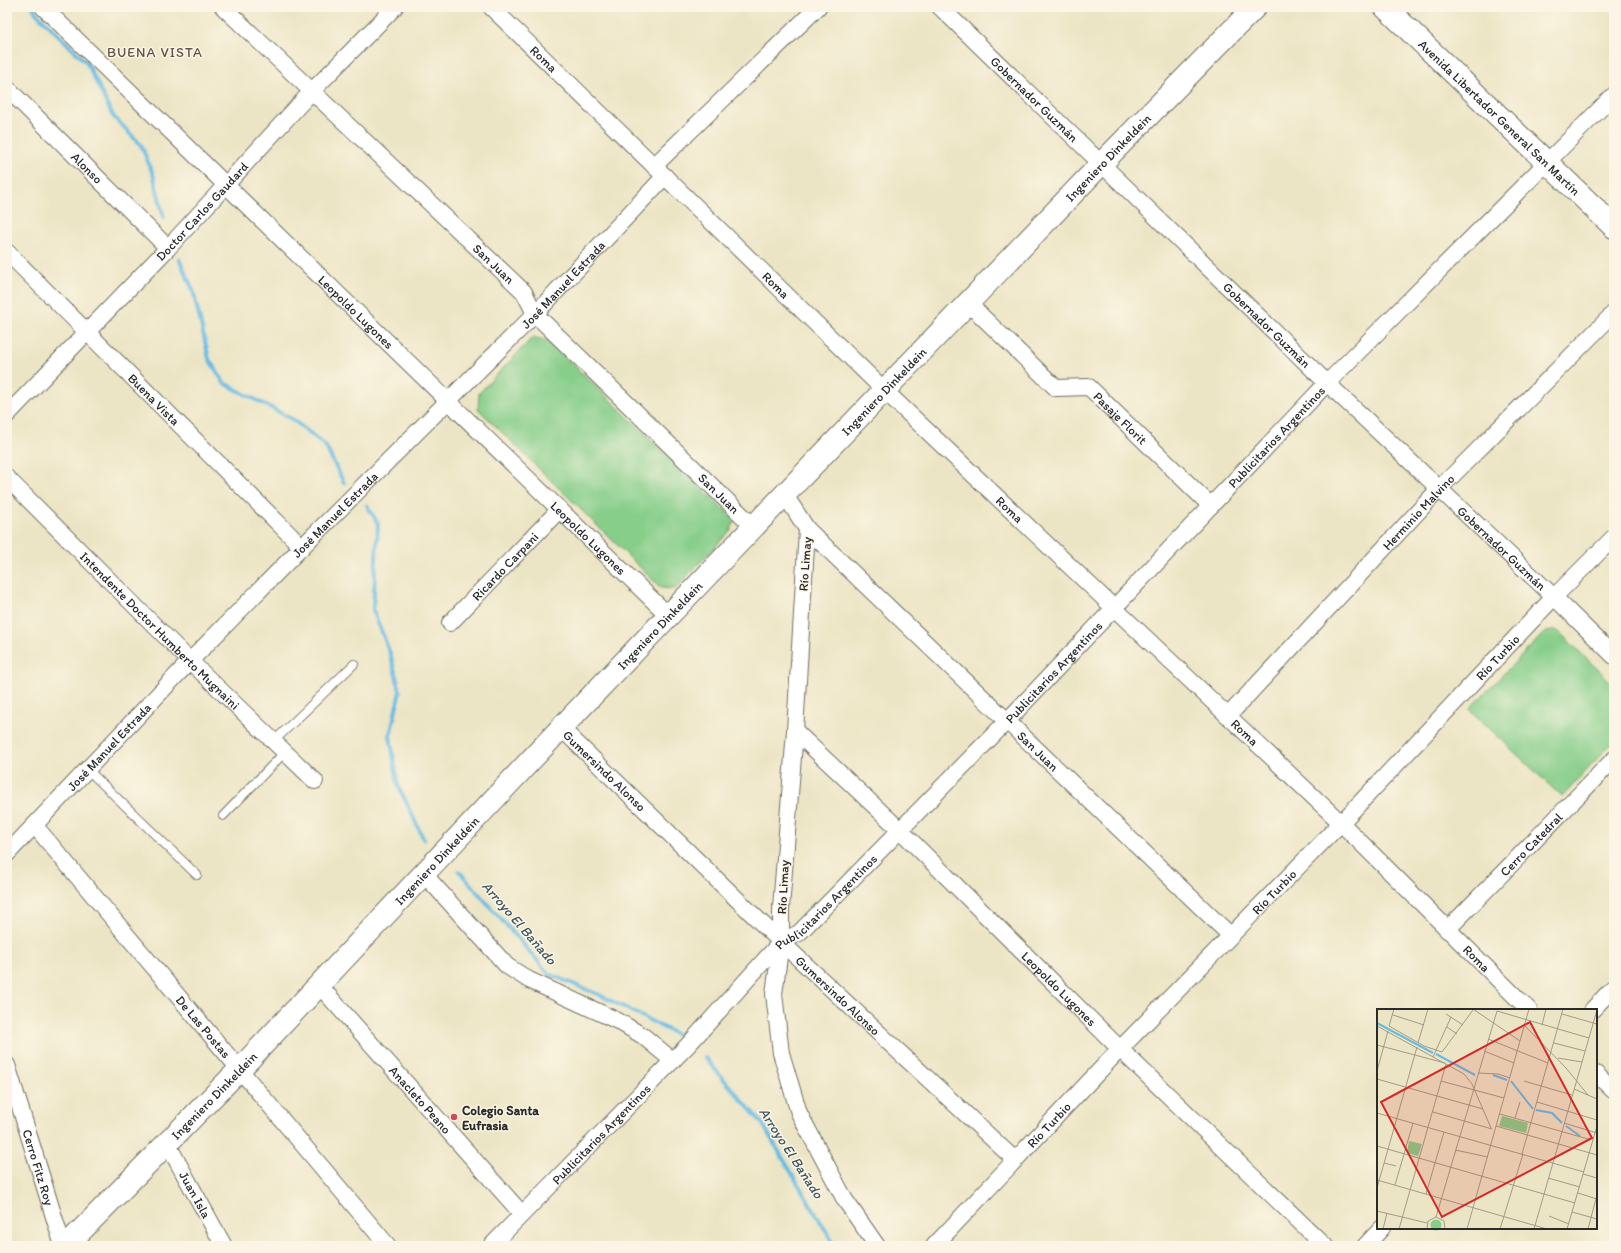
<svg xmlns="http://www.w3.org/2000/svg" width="1621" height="1253" font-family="Itim,sans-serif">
<rect width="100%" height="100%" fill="#fcf5e5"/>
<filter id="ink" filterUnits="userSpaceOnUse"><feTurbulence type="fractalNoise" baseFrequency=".025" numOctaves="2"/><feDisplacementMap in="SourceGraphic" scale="8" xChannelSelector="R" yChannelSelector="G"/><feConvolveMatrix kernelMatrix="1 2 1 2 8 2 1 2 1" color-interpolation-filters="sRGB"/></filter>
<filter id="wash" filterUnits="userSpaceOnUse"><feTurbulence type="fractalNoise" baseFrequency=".012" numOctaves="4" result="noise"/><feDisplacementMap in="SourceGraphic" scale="16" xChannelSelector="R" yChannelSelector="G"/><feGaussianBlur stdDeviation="0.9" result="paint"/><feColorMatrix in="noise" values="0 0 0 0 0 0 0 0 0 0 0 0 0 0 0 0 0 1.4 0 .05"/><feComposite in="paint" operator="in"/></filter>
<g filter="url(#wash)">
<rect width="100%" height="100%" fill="#ece5c5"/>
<path fill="#86ce8a" stroke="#587c5a" d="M533,337L549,341L735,520L731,530L675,589L661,588L478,409L479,393Z
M1557,630L1614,685V741L1562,797L1469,709L1545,632Z"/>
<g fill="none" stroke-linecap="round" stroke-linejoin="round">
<path stroke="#67bbe3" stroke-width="4" d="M33,7L36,13L87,63L113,116L141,145L153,174L164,218
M179,259L193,290L209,359L224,383L292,419L325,445L344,483
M367,505L378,524L373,610L390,653L400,691L390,736L398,785L424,840
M459,871L549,974L602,996L676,1034
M705,1058L762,1123L835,1246"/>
</g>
</g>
<g filter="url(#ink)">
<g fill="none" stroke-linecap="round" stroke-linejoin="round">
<g stroke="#6f6c61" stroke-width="10">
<path id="lane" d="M274,741L354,664
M88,770L197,875
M223,816L285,752"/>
</g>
<g stroke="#6f6c61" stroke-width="18">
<g id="street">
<path id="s1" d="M43,7L669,616"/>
<path id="s2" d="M223,7L524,292L535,314L754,527"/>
<path id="s3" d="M491,7L885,391L1341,823L1529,1010"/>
<path id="s4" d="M940,7L1327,383L1554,597L1614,656"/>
<path id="s5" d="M7,88L168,248"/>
<path d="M654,166L818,7"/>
<path id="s6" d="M7,252L302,547"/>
<path id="s7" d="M969,304L1056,388L1089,387L1211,506"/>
<path id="s8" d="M7,415L168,248L312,91L395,7"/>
<path id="s9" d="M7,478L190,661L315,781"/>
<path id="s10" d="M785,495L807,529L1230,935"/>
<path d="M807,529L795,731L781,908V942L774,994L781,1053L799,1113L845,1200L877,1246"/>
<path id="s11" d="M450,623L560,509"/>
<path id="s12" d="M1228,716L1440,488L1614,313"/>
<path id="s13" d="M561,728L781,942L1015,1160"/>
<path id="s14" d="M795,731L900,830L1120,1049L1325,1246"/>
<path id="s15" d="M35,826L388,1246"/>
<path id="s16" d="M7,854L190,661L302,547L535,314L665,176"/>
<path d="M424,874L507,966L529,980L618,1021L643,1036L672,1060"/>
<path id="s17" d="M1447,930L1614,759"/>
<path id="s18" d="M319,985L522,1214"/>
<path d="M1592,1010L1614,987"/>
<path id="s19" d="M7,1065L63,1246"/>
<path d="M1596,1074L1614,1091"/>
<path id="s20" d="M167,1143L224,1246"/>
<path id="s21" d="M491,1246L689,1044L781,942L799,933L1007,721L1327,383L1614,95"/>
<path id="s22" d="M934,1246L1120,1049L1341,823L1554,597L1614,537"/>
<path d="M1365,1246L1382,1228"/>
</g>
</g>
<g stroke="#6f6c61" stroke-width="24">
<g id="secondary">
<path id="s23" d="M1385,7L1614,227"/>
<path id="s24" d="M66,1246L240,1069L561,728L1102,163L1255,7"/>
</g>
</g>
<use href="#lane" stroke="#fff" stroke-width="8"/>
<use href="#street" stroke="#fff" stroke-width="16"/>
<use href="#secondary" stroke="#fff" stroke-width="22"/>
</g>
</g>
<circle fill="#d1495b" stroke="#fcf5e5" stroke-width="1.5" cx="454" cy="1117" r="4"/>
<g text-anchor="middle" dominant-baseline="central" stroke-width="3" stroke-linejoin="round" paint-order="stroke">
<g font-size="13" fill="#2b2b2b" stroke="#fcf5e5">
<text stroke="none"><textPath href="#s3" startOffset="74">Roma</textPath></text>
<text stroke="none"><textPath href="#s4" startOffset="132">Gobernador Guzmán</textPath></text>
<text stroke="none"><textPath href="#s23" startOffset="159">Avenida Libertador General San Martín</textPath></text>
<text stroke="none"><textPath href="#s24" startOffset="1507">Ingeniero Dinkeldein</textPath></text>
<text stroke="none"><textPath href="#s5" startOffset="113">Alonso</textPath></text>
<text stroke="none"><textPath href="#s8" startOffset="282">Doctor Carlos Gaudard</textPath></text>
<text stroke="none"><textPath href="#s2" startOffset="373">San Juan</textPath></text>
<text stroke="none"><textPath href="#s16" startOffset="796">José Manuel Estrada</textPath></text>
<text stroke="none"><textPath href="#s3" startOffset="398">Roma</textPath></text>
<text stroke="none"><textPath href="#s1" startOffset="437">Leopoldo Lugones</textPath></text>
<text stroke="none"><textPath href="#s4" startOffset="456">Gobernador Guzmán</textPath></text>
<text stroke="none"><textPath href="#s24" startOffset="1183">Ingeniero Dinkeldein</textPath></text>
<text stroke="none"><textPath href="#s6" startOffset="208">Buena Vista</textPath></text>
<text stroke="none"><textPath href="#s7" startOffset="198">Pasaje Florit</textPath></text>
<text stroke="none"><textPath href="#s21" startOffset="1129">Publicitarios Argentinos</textPath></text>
<text stroke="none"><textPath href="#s2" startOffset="696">San Juan</textPath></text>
<text stroke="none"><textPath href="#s3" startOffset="722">Roma</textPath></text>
<text stroke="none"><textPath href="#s12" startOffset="279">Herminio Malvino</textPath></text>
<text stroke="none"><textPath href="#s16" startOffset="472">José Manuel Estrada</textPath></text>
<text stroke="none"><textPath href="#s1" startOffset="761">Leopoldo Lugones</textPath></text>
<text stroke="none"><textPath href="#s4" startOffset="780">Gobernador Guzmán</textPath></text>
<text transform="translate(805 564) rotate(-86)">Río Limay</text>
<text stroke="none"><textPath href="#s11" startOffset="79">Ricardo Carpani</textPath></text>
<text stroke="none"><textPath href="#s24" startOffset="859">Ingeniero Dinkeldein</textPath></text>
<text stroke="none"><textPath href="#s9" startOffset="216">Intendente Doctor Humberto Mugnaini</textPath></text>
<text stroke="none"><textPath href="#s22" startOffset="815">Río Turbio</textPath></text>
<text stroke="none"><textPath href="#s21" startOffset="805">Publicitarios Argentinos</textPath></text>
<text stroke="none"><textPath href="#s3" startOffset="1046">Roma</textPath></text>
<text stroke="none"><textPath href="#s16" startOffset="148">José Manuel Estrada</textPath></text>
<text stroke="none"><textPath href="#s10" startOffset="361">San Juan</textPath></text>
<text stroke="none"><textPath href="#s13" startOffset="61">Gumersindo Alonso</textPath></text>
<text stroke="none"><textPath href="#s17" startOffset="120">Cerro Catedral</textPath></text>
<text stroke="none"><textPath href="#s24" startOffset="535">Ingeniero Dinkeldein</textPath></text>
<text transform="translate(783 887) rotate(-87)">Río Limay</text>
<text stroke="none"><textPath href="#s22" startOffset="491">Río Turbio</textPath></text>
<text stroke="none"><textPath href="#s21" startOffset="481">Publicitarios Argentinos</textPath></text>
<text stroke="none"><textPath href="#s3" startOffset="1370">Roma</textPath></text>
<text stroke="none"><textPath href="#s14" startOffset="369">Leopoldo Lugones</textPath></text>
<text stroke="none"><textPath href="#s13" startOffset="385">Gumersindo Alonso</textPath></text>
<text stroke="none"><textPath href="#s15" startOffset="262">De Las Postas</textPath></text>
<text stroke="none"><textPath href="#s24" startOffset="211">Ingeniero Dinkeldein</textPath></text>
<text stroke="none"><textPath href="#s18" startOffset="153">Anacleto Peano</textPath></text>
<text stroke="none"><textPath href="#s22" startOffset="167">Río Turbio</textPath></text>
<text stroke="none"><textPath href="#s21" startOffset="157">Publicitarios Argentinos</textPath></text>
<text stroke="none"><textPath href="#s19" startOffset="107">Cerro Fitz Roy</textPath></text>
<text stroke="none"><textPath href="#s20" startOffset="59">Juan Isla</textPath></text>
</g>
<g font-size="13" font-weight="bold" fill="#2b2b2b" stroke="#fcf5e5" text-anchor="start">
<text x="462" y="1110">Colegio Santa<tspan x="462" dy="15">Eufrasia</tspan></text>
</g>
<g font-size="14" letter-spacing="1" fill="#62534a" stroke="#fcf5e5">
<text x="155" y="52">BUENA VISTA</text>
</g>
<g font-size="14" font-style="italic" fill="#3d5662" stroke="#fcf5e5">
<text transform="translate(519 923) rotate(49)">Arroyo El Bañado</text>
<text transform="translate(791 1153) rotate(57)">Arroyo El Bañado</text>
</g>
</g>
<g transform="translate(1377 1009)">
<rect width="220" height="220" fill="#ece5c5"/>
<path d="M125,107L151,114L149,124L122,117ZM32,132L45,135L41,147L30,144ZM53.5 216a5.5 5.5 0 1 1 11 0a5.5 5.5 0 1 1-11 0Z" fill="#86ce8a"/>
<path fill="none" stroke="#67bbe3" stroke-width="2" d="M0,14L56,44M59,45L98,66M116,66L130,71M134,72L156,100M159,101L175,104L185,114M189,117L203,127"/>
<path fill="none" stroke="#9f9b87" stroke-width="1" d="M17,0L12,17L47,37L65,43L96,1M96,0L143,32M69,5L86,16M185,5L220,15M16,6L47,16M165,16L169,0M0,17L87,65L95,75L114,119M148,17L189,59L211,86M70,18L80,25M111,30L171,54M41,34L51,0M177,34L208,42M0,36L68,54M107,42L137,54M56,48L74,8M181,49L205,53M0,62L11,22M101,64L121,65L133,69M0,70L106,100M64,72L127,89M147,72L195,86M197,80L220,90M160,93L220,111M56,103L115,120M0,104L207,163M123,105L211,130M138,109L143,93M187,114L220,124M119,117L220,146M0,137L198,194M78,141L111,148M145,145L186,0M7,154L19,157M206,165L220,169M171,169L203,178M0,171L170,220M18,176L36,114M0,179L40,38M201,184L220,190M49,185L67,123M0,202L50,214M195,203L220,210M172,207L192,215M59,208L120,2L212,29M6,220L10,204M22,220L69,55M50,220L51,212L59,208L67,212L68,220M90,220L152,0M123,220L146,145M157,220L220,1M190,220L220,117M211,220L220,186"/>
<path fill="#d62828" fill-opacity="0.15" stroke="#d62828" stroke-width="2" d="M153,13L215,129L65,208L4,93Z"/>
<rect width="220" height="220" fill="none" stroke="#2b2b2b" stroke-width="2"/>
</g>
<rect width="1621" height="1253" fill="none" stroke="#fcf5e5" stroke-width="24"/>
</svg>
